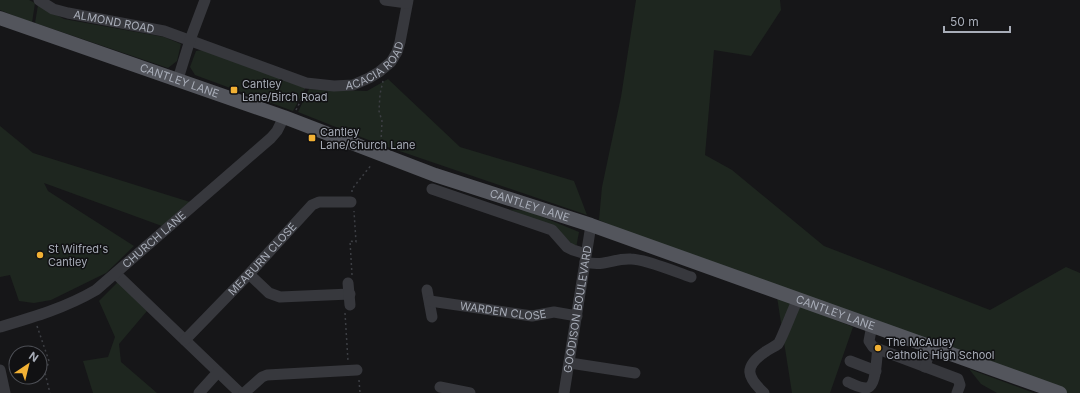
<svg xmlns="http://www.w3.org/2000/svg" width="1080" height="393" font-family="Inter,sans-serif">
<rect width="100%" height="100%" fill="#161618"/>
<path fill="#1e261f" d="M0,0H29L35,3L32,23L0,10Z
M636,0H780L781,10L751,56L714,50L705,155L732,170L824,246L990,310L1066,267L1080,273V393H1051L646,240L599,220L602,187L621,97Z
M38,5L64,19L164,37L181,44L177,61L168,68L35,23Z
M203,50L306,87L293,111L195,75L190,67L196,51Z
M388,79L460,147L574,181L587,215L376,143L298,112L309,89L367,91Z
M0,126L33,153L190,202L162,226L44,183L48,191L134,246L106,273L51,300L34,303L19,301L10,275L0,277Z
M508,209L528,211L579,232L576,248L556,228Z
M118,282L147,311L119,344L121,362L157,393H93L83,361L108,357L115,337L99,301Z
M777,297L853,327L830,393H792Z
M969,369L1034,393H997L981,384Z"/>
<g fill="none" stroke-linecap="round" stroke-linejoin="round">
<path stroke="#3d3f44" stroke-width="1.5" stroke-dasharray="2 3" stroke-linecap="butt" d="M296,110L305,92
M381,142L382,121L379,111L380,94L383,81
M352,192V189L372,164
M352,275L350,241L356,242L354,211
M345,313L348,361
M37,326L49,361L45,373L50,393
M359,380L360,393"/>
<g stroke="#37383d" stroke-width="11">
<path id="s1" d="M39,0L53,9L68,13L164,31L306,83L334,86L353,85L369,78L379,72L391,62L397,52L400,42L408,0"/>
<path d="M385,0L407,3"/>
<path d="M178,79L190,40L205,0"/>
<path d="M432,189L552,230L567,247L573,250L586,254"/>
<path d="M585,262C605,267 613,258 631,259C645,259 676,272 691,277"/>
<path d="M116,274L240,393"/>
<path d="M249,274L269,293L280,297L350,294"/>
<path d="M348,283L350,305"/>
<path d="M427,290L432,317"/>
<path id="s2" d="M430,301L525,315L532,316L554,312L577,316"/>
<path d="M872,325L869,341L873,347L958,379L960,385L957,393"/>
<path id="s3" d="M0,327C34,317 65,308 96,290L271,138L277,131L284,117"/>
<path id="s4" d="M185,340L249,274L312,205L319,202H351"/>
<path d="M850,361L876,371"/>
<path d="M570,363L635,373"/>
<path d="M925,367L931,346"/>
<path d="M0,370L5,393"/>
<path d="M848,382C853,384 860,388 866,388C877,388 876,357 878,349"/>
<path d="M440,387L470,393"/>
<path d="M199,393L218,372"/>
<path d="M244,393L262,377L267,375L357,370"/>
<path id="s5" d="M564,393L591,225"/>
<path d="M764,393C747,377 743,367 765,352C769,349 774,347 778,344C781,341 794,306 798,299"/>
</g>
<path stroke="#53555c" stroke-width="14" id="s6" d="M0,18L284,117L435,175L591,225L1060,393"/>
</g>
<g fill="#f2b134" stroke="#111113" stroke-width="1.5">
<rect x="230" y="86" width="8" height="8" rx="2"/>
<rect x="308" y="134" width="8" height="8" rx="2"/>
<circle cx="40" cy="255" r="4"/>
<circle cx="878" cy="348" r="4"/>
</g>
<g text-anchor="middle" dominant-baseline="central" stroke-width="3" stroke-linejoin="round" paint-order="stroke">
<g font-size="11" fill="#a8adb8" stroke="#111113">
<text stroke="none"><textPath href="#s1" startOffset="79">ALMOND ROAD</textPath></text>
<text stroke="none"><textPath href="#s1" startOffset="358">ACACIA ROAD</textPath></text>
<text stroke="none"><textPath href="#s6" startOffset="190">CANTLEY LANE</textPath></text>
<text stroke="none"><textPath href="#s6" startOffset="562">CANTLEY LANE</textPath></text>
<text stroke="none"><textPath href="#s3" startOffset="180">CHURCH LANE</textPath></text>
<text stroke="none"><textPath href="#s4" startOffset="112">MEABURN CLOSE</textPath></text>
<text stroke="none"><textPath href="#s2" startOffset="74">WARDEN CLOSE</textPath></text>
<text stroke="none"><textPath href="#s5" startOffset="85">GOODISON BOULEVARD</textPath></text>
<text stroke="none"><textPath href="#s6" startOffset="886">CANTLEY LANE</textPath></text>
</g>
<g font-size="11" fill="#a8adb8" stroke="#111113" text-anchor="start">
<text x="242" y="84">Cantley<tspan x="242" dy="13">Lane/Birch Road</tspan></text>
<text x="320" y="132">Cantley<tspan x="320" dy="13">Lane/Church Lane</tspan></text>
<text x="48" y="249">St Wilfred's<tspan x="48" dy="13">Cantley</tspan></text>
<text x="886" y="342">The McAuley<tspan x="886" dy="13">Catholic High School</tspan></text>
</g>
</g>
<g transform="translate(28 365) rotate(35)"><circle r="19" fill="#111113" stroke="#4d4f55"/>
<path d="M0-3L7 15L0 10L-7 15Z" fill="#f2b134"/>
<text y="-6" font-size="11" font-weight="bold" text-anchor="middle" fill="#a8adb8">N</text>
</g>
<path d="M944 26v6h66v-6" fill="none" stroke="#a8adb8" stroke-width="2"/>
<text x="950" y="26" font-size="12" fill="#a8adb8" stroke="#111113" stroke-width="3" paint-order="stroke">50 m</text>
</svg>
